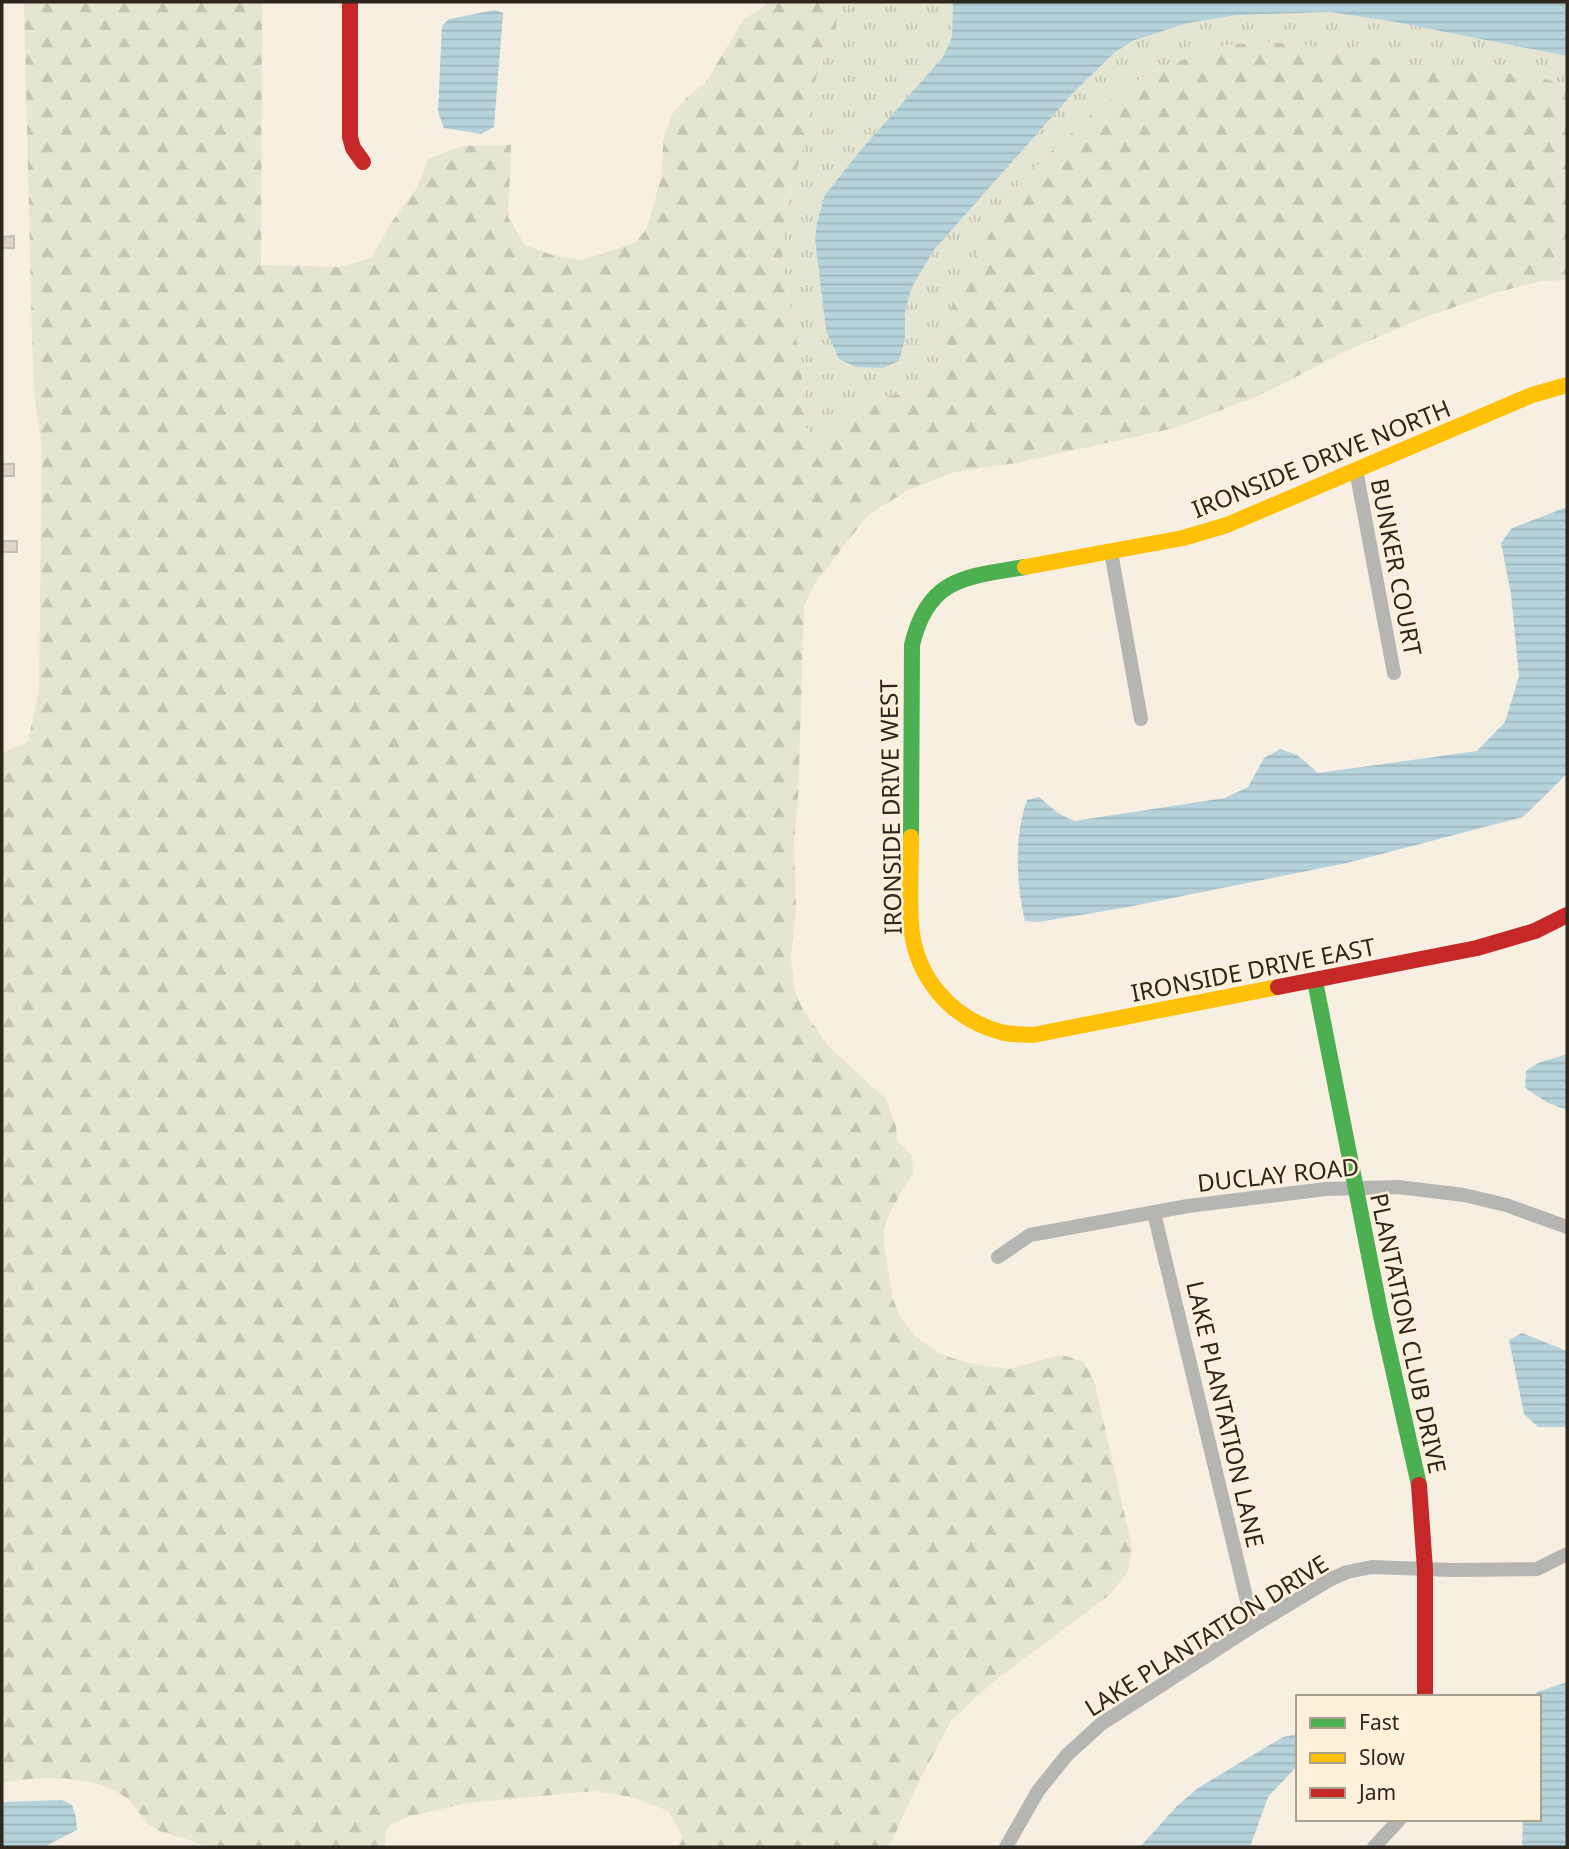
<svg xmlns="http://www.w3.org/2000/svg" width="1569" height="1849" font-family="'Noto Sans',sans-serif">
<defs>
<pattern id="grass-tufts" width="24" height="20" patternUnits="userSpaceOnUse" patternTransform="scale(1.75)"><rect width="24" height="20" fill="#e5e6d2"/><path d="M3 7l-1-3M5 7V3M7 7l1-3M15 17l-1-3M17 17v-4M19 17l1-3" fill="none" stroke="#c5c5b4"/></pattern>
<pattern id="forest-firs" width="22" height="20" patternUnits="userSpaceOnUse" patternTransform="scale(1.75)"><rect width="22" height="20" fill="#e5e6d2"/><path d="M5 1l3.5 6h-7zM16 11l3.5 6h-7z" fill="#c5c5b4"/></pattern>
<pattern id="water-rules" width="6" height="5" patternUnits="userSpaceOnUse" patternTransform="scale(1.75)"><rect width="6" height="5" fill="#b6d3dc"/><path d="M0 2.5h6" fill="none" stroke="#9db5bc"/></pattern>
</defs>
<rect width="100%" height="100%" fill="#f7efe2"/>
<path fill="url(#grass-tufts)" d="M839,2H953L952,37L943,57L859,152L825,195L817,222L815,239L826,330L905,339V311L912,287L934,250L1074,92L1115,52L1135,40L1188,23L1237,15L1330,12L1395,22L1567,56V85L1529,75L1417,66L1306,45L1268,42L1236,44L1213,48L1147,74L1102,105L1046,156L1021,184L973,261L944,330L942,369L931,384L918,391L882,397L839,418L830,439L817,441L810,436L804,421L801,353L793,330L782,251L788,201L806,138L816,78L836,28Z"/>
<path fill="url(#forest-firs)" d="M24,2H262L261,265L339,267L371,258L391,223L417,188L428,159L462,146L511,145L508,217L525,245L552,255L582,260L635,243L647,228L661,178L664,135L673,113L686,98L706,82L743,20L770,2H839L836,28L816,78L806,138L788,201L782,251L793,330L801,353L804,421L810,436L817,441L830,438L839,418L853,405L882,397L918,391L931,384L942,369L944,330L959,283L1021,184L1046,156L1102,105L1147,74L1213,48L1236,44L1268,42L1306,45L1417,66L1529,75L1567,85V280L1542,281L1494,293L1415,321L1344,352L1263,394L1175,428L1016,463L955,472L908,490L868,515L815,583L804,606L798,800L794,841L796,909L791,957L794,988L802,1008L829,1047L886,1099L896,1127L897,1141L912,1155L913,1173L890,1212L884,1229V1247L893,1299L900,1317L916,1337L940,1354L965,1362L986,1366L1009,1369L1057,1356H1066L1084,1362L1095,1384L1132,1548L1128,1572L1108,1596L994,1681L951,1721L920,1779L889,1847H678L683,1837L668,1811L632,1797L594,1791L467,1803L411,1816L393,1823L386,1830L385,1847H206C189,1837 165,1837 150,1825C142,1819 137,1807 129,1800C97,1774 39,1775 2,1783V753L28,742L39,689L42,447L35,402L32,339Z"/>
<path fill="url(#water-rules)" d="M953,2H1567V56L1395,22L1330,12L1237,15L1188,23L1135,40L1115,52L1074,92L934,250L912,287L905,311V339L899,361L883,368L856,367L839,359L826,330L815,239L817,222L825,195L859,152L943,57L952,37Z
M495,10L503,13L494,127L481,134L444,128L438,112L442,26L449,19Z
M1567,507V774L1523,817L1347,863L1123,908L1038,922L1025,921C1016,883 1014,836 1027,800L1039,797L1058,813L1074,821L1225,798L1248,787L1264,758L1280,749L1297,755L1318,773L1477,751L1505,722L1519,676L1511,594L1501,543L1512,528Z
M1567,1054V1110L1548,1103L1525,1088L1526,1071L1538,1063Z
M1522,1333L1567,1351V1427H1538L1524,1414L1509,1340Z
M1567,1682V1847H1522L1523,1819H1539V1697H1535L1537,1692Z
M1298,1734V1765L1268,1797L1250,1847H1140L1176,1807L1198,1788L1283,1737Z
M62,1800L72,1805L76,1817L77,1830L44,1847H2V1802Z"/>
<path fill="#ded6cc" stroke="#c6beb4" stroke-width="2" d="M14,236V248H2V237Z
M2,464H14V476H2Z
M2,541H17V552H2Z"/>
<g fill="none" stroke-linecap="round" stroke-linejoin="round">
<path stroke="#b5b6b2" stroke-width="14" d="M1356,470L1394,673
M1111,552L1141,719
M1154,1213L1253,1626
M998,1257L1030,1235L1188,1206L1326,1189L1398,1187L1464,1195L1506,1205L1567,1227
M1006,1847L1038,1791L1067,1755L1101,1724L1253,1626L1331,1579L1347,1572L1372,1567L1452,1570L1537,1569L1567,1554
M1374,1847L1400,1819"/>
<path stroke="#4caf50" stroke-width="16" d="M911,837L912,645C928,577 966,577 1025,567
M1315,981L1381,1316L1419,1485"/>
<path stroke="#ffc107" stroke-width="16" d="M1025,567L1183,538L1227,525L1532,395L1567,385
M911,837C911,865 909,895 911,923C914,976 951,1019 1001,1032C1011,1035 1022,1034 1033,1035L1278,987"/>
<path stroke="#c62828" stroke-width="16" d="M350,2V137L353,148L363,162
M1278,987L1477,948L1535,931L1567,915
M1419,1485L1425,1569V1697"/>
</g>
<g text-anchor="middle" dominant-baseline="central" stroke-width="5" stroke-linejoin="round" paint-order="stroke">
<g font-size="24" fill="#2e271d" stroke="#fff0da">
<text transform="translate(1321 458) rotate(-22)">IRONSIDE DRIVE NORTH</text>
<text transform="translate(1397 567) rotate(79)">BUNKER COURT</text>
<text transform="translate(890 807) rotate(-91)">IRONSIDE DRIVE WEST</text>
<text transform="translate(1253 969) rotate(-11)">IRONSIDE DRIVE EAST</text>
<text transform="translate(1278 1174) rotate(-6)">DUCLAY ROAD</text>
<text transform="translate(1409 1333) rotate(78)">PLANTATION CLUB DRIVE</text>
<text transform="translate(1226 1414) rotate(77)">LAKE PLANTATION LANE</text>
<text transform="translate(1206 1635) rotate(-32)">LAKE PLANTATION DRIVE</text>
</g>
</g>
<rect width="1569" height="1849" fill="none" stroke="#2e271d" stroke-width="7"/>
<rect x="1296" y="1695" width="245" height="126" fill="#fff0da" stroke="#aba08e" stroke-width="2"/>
<rect x="1310" y="1718" width="35" height="10" fill="#4caf50" stroke="#aba08e" stroke-width="2"/>
<text x="1359" y="1730" font-size="21" fill="#2e271d">Fast</text>
<rect x="1310" y="1753" width="35" height="10" fill="#ffc107" stroke="#aba08e" stroke-width="2"/>
<text x="1359" y="1765" font-size="21" fill="#2e271d">Slow</text>
<rect x="1310" y="1788" width="35" height="10" fill="#c62828" stroke="#aba08e" stroke-width="2"/>
<text x="1359" y="1800" font-size="21" fill="#2e271d">Jam</text>
</svg>
